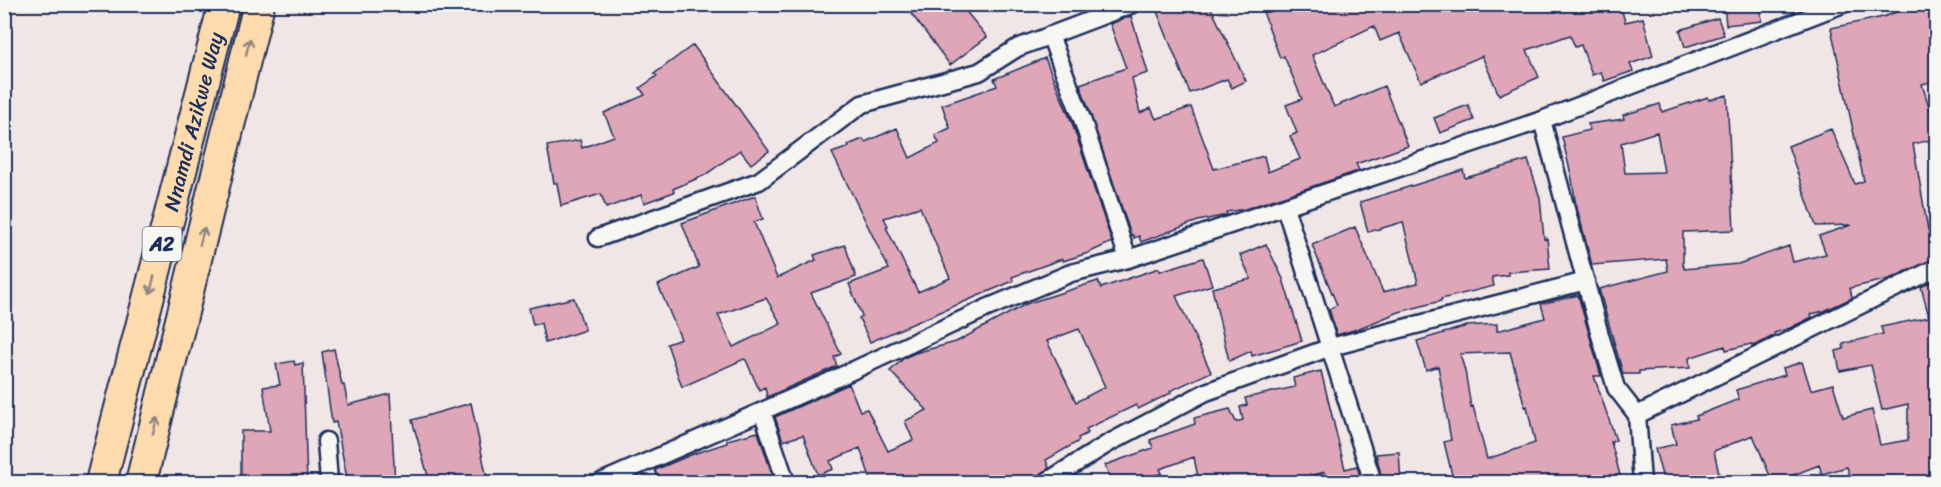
<svg xmlns="http://www.w3.org/2000/svg" width="1941" height="487" font-family="Sriracha,sans-serif">
<rect width="100%" height="100%" fill="#f1e6e6"/>
<filter id="ink" filterUnits="userSpaceOnUse"><feTurbulence type="fractalNoise" baseFrequency=".0167" numOctaves="2"/><feDisplacementMap in="SourceGraphic" scale="12" xChannelSelector="R" yChannelSelector="G"/><feConvolveMatrix kernelMatrix="1 2 1 2 8 2 1 2 1" color-interpolation-filters="sRGB"/></filter>
<g filter="url(#ink)">
<path fill="#dfa6b8" stroke="#1b2f5e" stroke-width="1.5" fill-rule="evenodd" d="M904,4H960L987,37L950,65Z
M1154,4H1209L1246,81L1232,88L1227,79L1190,93Z
M1274,4H1620L1625,22L1643,18L1653,56L1630,64L1633,71L1604,81L1601,72L1592,75L1581,45L1575,47L1570,35L1527,50L1539,77L1499,95L1482,56L1421,82L1399,33L1380,41L1374,26L1312,55L1334,107L1384,86L1408,146L1356,164L1359,170L1358,171L1245,209L1226,212L1227,215L1222,216L1198,221L1141,242L1139,236L1134,238L1133,235H1131L1080,84L1126,68L1110,24L1131,16L1148,73L1132,78L1140,113L1151,108L1156,119L1191,107L1214,169L1264,156L1268,172L1300,159L1290,136L1297,133L1286,105L1302,99L1284,56L1280,58L1262,9Z
M1724,4H1760L1762,21L1726,25Z
M1918,4H1936V81L1922,84L1936,129V139L1913,144L1928,230L1936,228V258L1889,279L1850,288L1852,298L1824,311L1811,314L1812,317L1790,328L1774,333L1775,335L1758,344L1752,346L1751,344L1726,350L1725,346L1689,358L1690,368L1639,371V374H1623L1599,289L1668,271L1666,259L1592,265L1575,200L1572,179L1562,137L1589,130L1588,124L1624,119L1623,115L1660,104L1662,112L1708,97L1709,100L1727,95L1734,230L1683,232V266H1684V269L1738,264L1789,246L1793,262L1826,254L1819,236L1851,225L1816,226L1788,146L1831,129L1855,184L1864,181L1831,28L1883,17ZM1657,132L1664,172L1625,173L1621,143Z
M1718,18L1724,35L1685,47L1680,30Z
M693,45L769,151L751,164L740,150L705,175L673,189L674,192L644,203L641,195L606,208L601,194L561,206L557,183H554L547,146L580,140L582,148L614,136L604,113L645,95L640,88L657,76L654,74Z
M1045,58L1072,123L1112,242L1088,253L1063,261L1062,259L1012,277L1013,281L870,342L859,318L862,316L849,284L889,269L832,153L849,147L848,145L863,139L865,142L897,128L910,158L939,143L935,135L950,128L942,105L997,86L994,79ZM920,207L950,278L918,292L886,227L888,226L884,218Z
M1468,105L1474,120L1440,133L1434,118Z
M1528,160L1540,198L1544,239L1547,238L1550,269L1508,272V275L1492,277L1494,286L1441,299V301L1399,312L1357,329L1337,335L1329,309L1337,305L1312,245L1355,227L1383,292L1418,283L1403,222L1368,232L1360,202L1463,170L1465,178Z
M755,196L763,219L754,222L777,278L816,260L814,255L845,245L856,277L811,293L841,354L834,357L837,366L767,397L765,387L759,390L746,360L744,359L682,387L667,344L681,339L658,285L699,267L682,223ZM766,298L781,324L733,347L718,315Z
M1266,244L1283,279L1302,341L1252,356L1251,351L1229,361L1212,288L1251,279L1240,255Z
M1203,258L1212,285L1176,296L1211,372L1170,391L1171,393L1138,409L1136,405L1086,429L1088,433L1078,438L1079,441L1046,460L1049,468L1037,477L1036,483H872L860,448L830,461L833,469L818,475L803,435L783,441L775,417L849,384L860,411L867,409L888,451L913,440L905,421L927,410L890,371L904,358L915,353L956,342L1026,304L1098,281L1101,288L1159,268L1160,271ZM1079,329L1105,387L1076,402L1047,341Z
M1936,279V324H1931L1936,367V483H1852L1847,467L1822,474L1819,465L1773,483L1753,435L1714,451L1721,483H1664L1655,449L1676,444L1671,425L1697,419L1696,416L1739,399L1736,390L1785,375L1783,368L1802,362L1811,390L1833,384L1843,417L1872,410L1880,445L1908,440V404L1882,410L1871,365L1840,371L1836,351L1844,349L1843,344L1883,334L1881,327L1929,317L1921,287Z
M1578,295L1601,376H1594L1616,440L1611,442L1620,475L1591,483H1454L1444,442L1451,440L1438,366L1426,370L1417,341L1467,326L1497,324V331L1545,318L1541,304ZM1510,352L1525,407L1527,406L1535,443L1487,459L1473,406L1471,407L1465,371L1460,354Z
M574,298L585,330L545,343L541,323L533,325L529,308Z
M334,349L342,385H344L348,405L390,394L395,483H348L336,422L332,423L322,352Z
M294,361L295,365L303,363L307,483H241V431H270L263,387L280,385L276,364Z
M1321,371L1345,469L1357,466L1362,483H1316L1315,475L1325,472L1278,483H1199L1194,457L1160,469L1162,473L1135,483H1111L1105,465L1153,448L1150,440L1195,424L1194,418L1230,409L1236,422L1243,420L1240,407L1247,405L1245,398L1295,387L1293,378Z
M471,403L488,483H430L412,420Z
M758,432L775,483H660L655,470L693,454L727,443V440Z
M1399,452L1401,483H1383L1376,454Z"/>
<g fill="none" stroke-linecap="round" stroke-linejoin="round">
<g stroke="#1b2f5e" stroke-width="21">
<path id="street" d="M1050,35L1082,119L1128,259
M1542,120L1600,335L1616,388L1637,415L1642,482
M1285,207L1373,482
M598,238L759,181L862,104L979,72L1017,48L1133,4
M762,411L786,482
M1637,415L1936,268
M326,441L329,482
M601,482L826,383L987,308L1071,273L1128,259L1542,120L1843,4
M1046,482L1109,443L1206,392L1331,347L1586,281"/>
</g>
<g stroke="#1b2f5e" stroke-width="34">
<g id="highway">
<path id="s1" d="M101,482L224,4"/>
<path d="M141,482L259,4"/>
</g>
</g>
<use href="#street" stroke="#f6f6f2" stroke-width="16"/>
<use href="#highway" stroke="#fedbac" stroke-width="30"/>
</g>
<defs><path id="oneway-shaft" d="M-6 0H5M1.5-3L5.5 0L1.5 3" fill="none" stroke-width="1.6" stroke-linecap="round" stroke-linejoin="round" transform="scale(1.5)"/></defs>
<g stroke="#8c8585">
<use href="#oneway-shaft" transform="translate(248 47) rotate(-76)"/>
<use href="#oneway-shaft" transform="translate(202 236) rotate(-76)"/>
<use href="#oneway-shaft" transform="translate(152 285) rotate(104)"/>
<use href="#oneway-shaft" transform="translate(155 426) rotate(-76)"/>
</g>
</g>
<g text-anchor="middle" dominant-baseline="central" stroke-width="4.5" stroke-linejoin="round" paint-order="stroke">
<rect fill="#f6f6f2" stroke="#5d6b8a" stroke-width="1.5" x="142.5" y="227" width="39" height="34" rx="4.5"/>
<g font-size="20" font-weight="bold" fill="#1b2f5e">
<text x="162" y="244">A2</text>
</g>
<g font-size="21" fill="#1b2f5e" stroke="#f6f6f2">
<text stroke="none"><textPath href="#s1" startOffset="372">Nnamdi Azikwe Way</textPath></text>
</g>
</g>
<rect width="1941" height="487" fill="none" stroke="#f6f6f2" stroke-width="24"/>
<rect x="12" y="12" width="1917" height="463" fill="none" stroke="#1b2f5e" stroke-width="2" filter="url(#ink)"/>
</svg>
